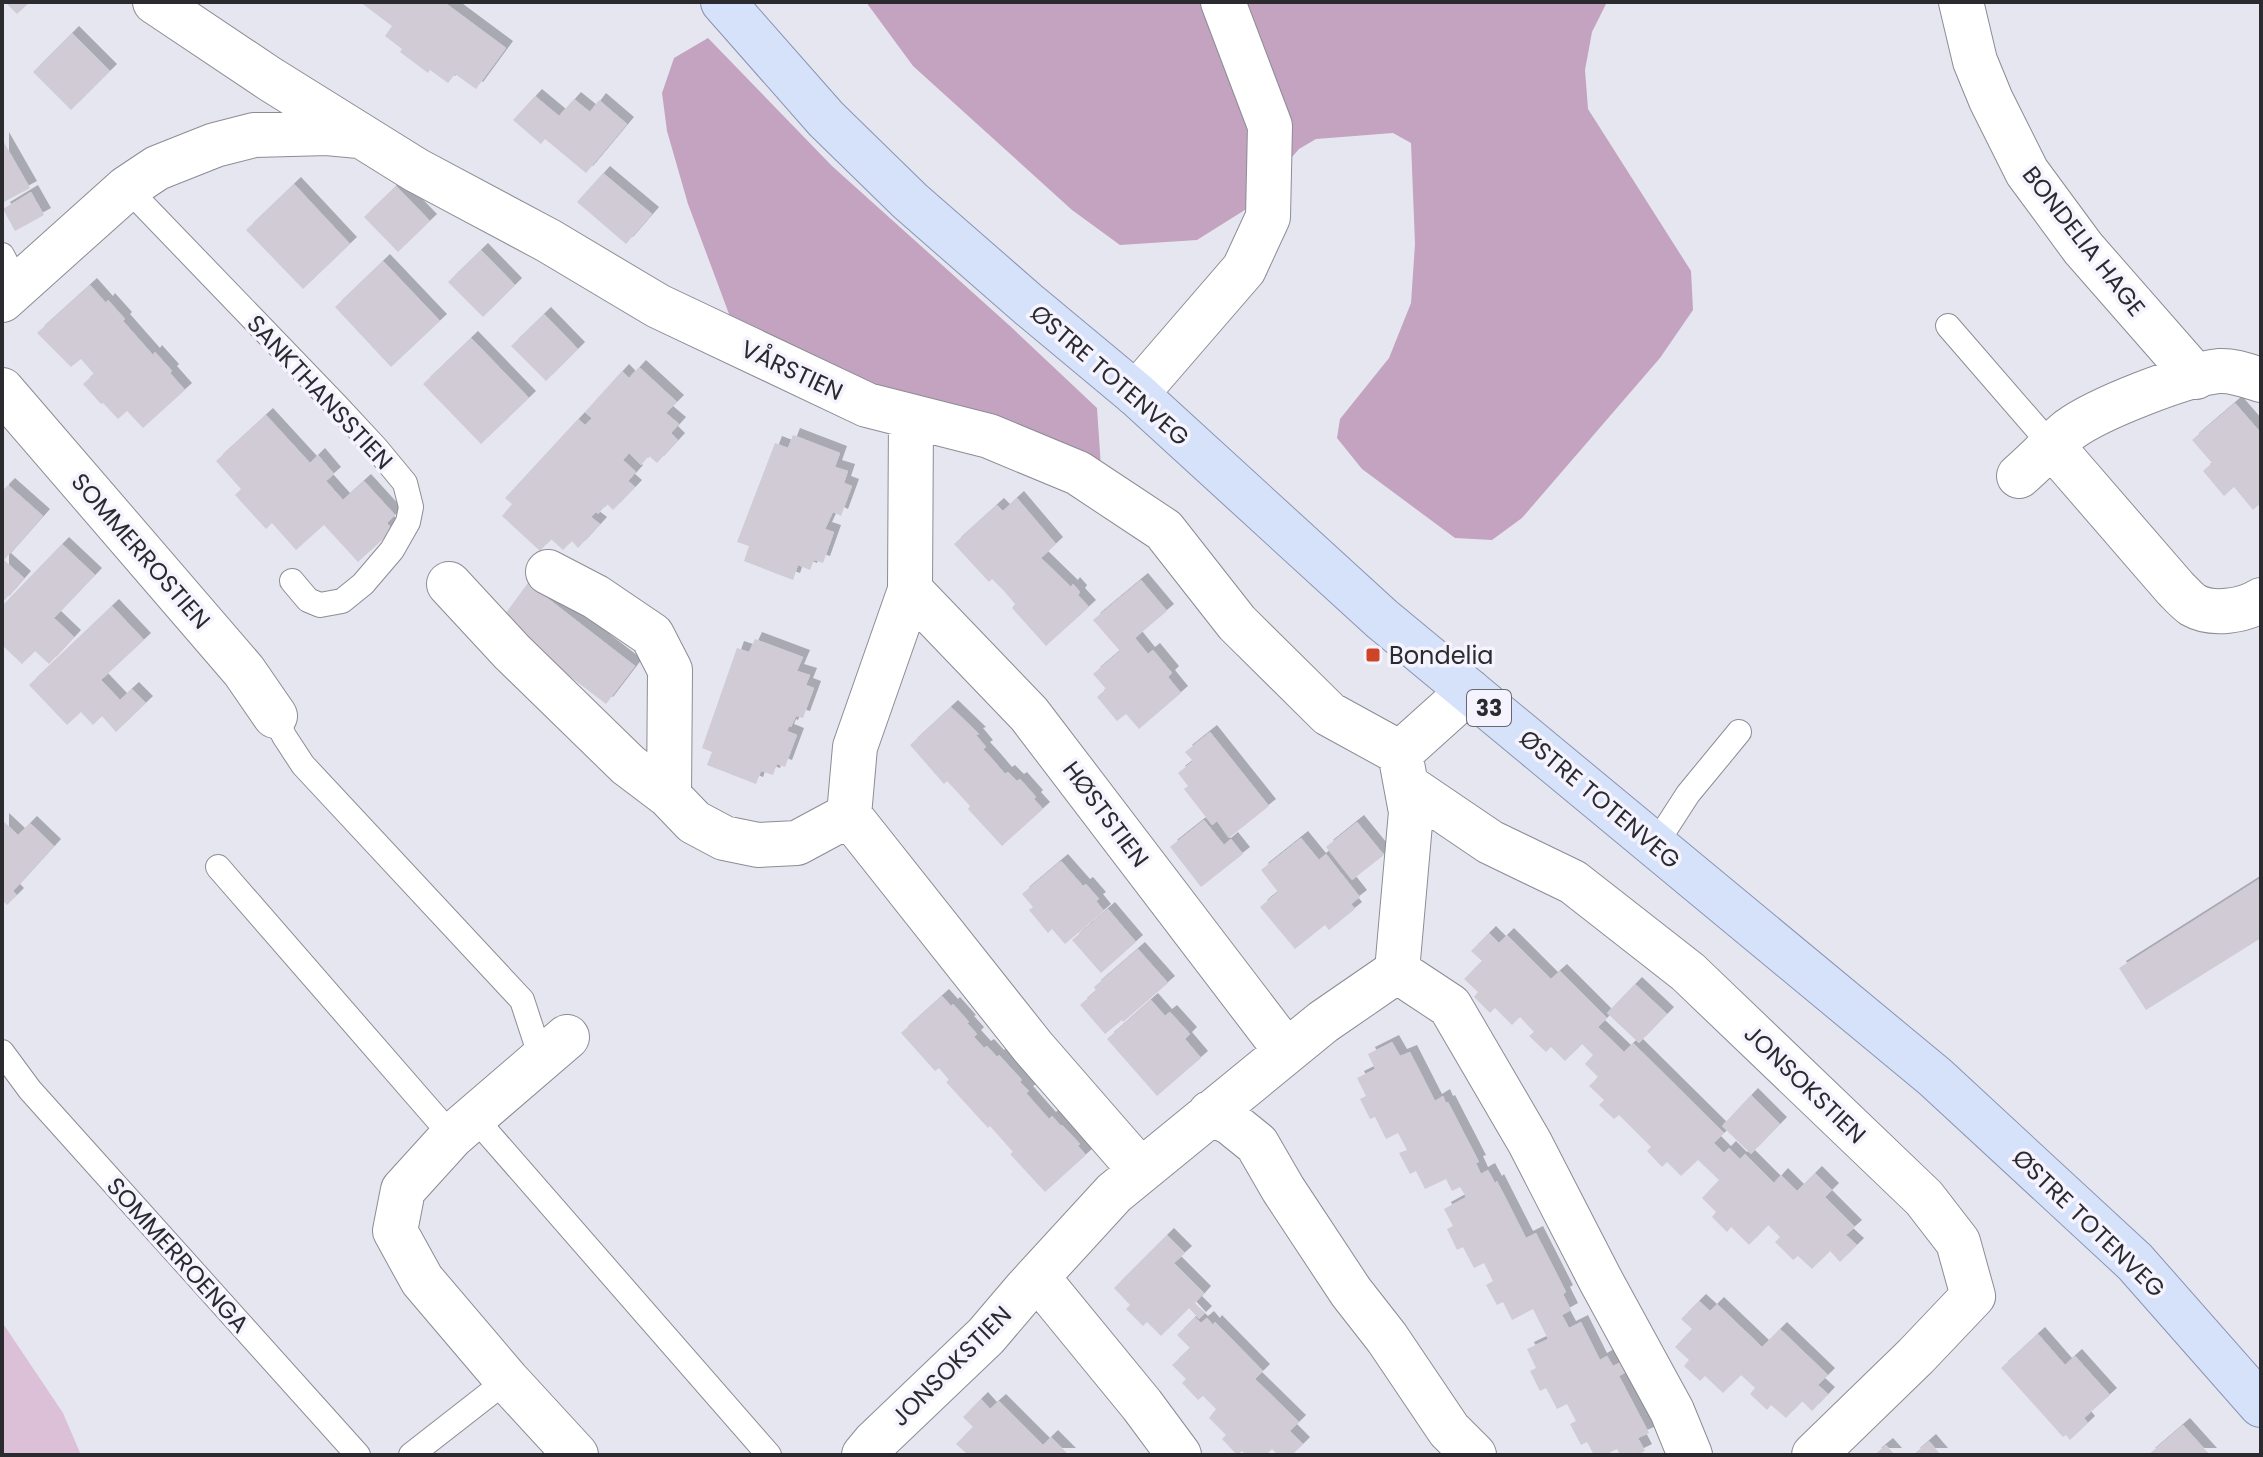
<svg xmlns="http://www.w3.org/2000/svg" width="2263" height="1457" font-family="Poppins,sans-serif">
<defs>
<filter id="shadow"><feDropShadow dx="7" dy="-7" stdDeviation="0" flood-color="#0004"/></filter>
</defs>
<rect width="100%" height="100%" fill="#e6e6f1"/>
<path fill="#dbc0d8" d="M2,1322L63,1413L81,1455H2Z"/>
<path fill="#c3a3c0" d="M866,2H1607L1592,32L1585,70L1588,109L1691,271L1693,310L1660,358L1522,518L1492,540L1455,538L1362,469L1337,438L1340,419L1389,358L1411,303L1415,244L1411,143L1393,133L1316,139L1299,149L1248,208L1197,240L1120,245L1072,210L913,66Z
M708,38L832,166L1010,326L1097,408L1103,497L1023,465L985,458L878,413L748,365L688,204L667,131L662,93L674,58Z"/>
<path fill="#d0cbd4" filter="url(#shadow)" d="M5,2H30L17,14Z
M360,2H444L506,48L476,89L455,74L448,83L430,70L428,73L400,52L402,49L385,36L392,26Z
M72,33L110,71L71,110L33,72Z
M535,96L559,116L574,99L590,112L599,100L627,124L586,173L545,139L541,144L513,120Z
M2,139L30,188L2,203Z
M603,173L652,214L626,244L577,202Z
M294,184L350,244L303,289L246,230Z
M396,186L430,221L398,252L364,217Z
M31,192L44,215L15,231L3,209Z
M481,250L515,285L483,317L448,282Z
M383,261L440,321L391,367L335,307Z
M90,285L106,303L108,300L125,319L123,321L153,355L155,352L172,371L170,373L185,390L143,428L127,411L118,419L103,403L101,404L83,384L94,374L81,359L71,367L37,333Z
M544,314L578,349L546,381L511,346Z
M471,338L529,398L481,444L423,384Z
M639,367L677,402L666,413L679,424L671,433L678,440L657,463L649,456L641,465L629,453L623,460L636,472L628,481L635,487L613,510L607,504L598,514L596,512L591,517L600,524L578,548L572,541L563,550L551,539L540,551L502,516L512,504L505,498L578,419L585,425L592,418L585,412L622,371L629,378Z
M2235,403L2261,433V503L2253,510L2234,487L2224,496L2203,471L2212,463L2192,440Z
M266,415L310,463L318,455L334,474L326,481L343,500L364,481L395,515L387,523L393,530L358,562L324,525L296,550L272,523L266,529L235,495L241,489L216,461Z
M793,435L840,453L835,467L848,471L844,483L852,486L841,516L833,512L825,529L834,532L823,563L814,560L810,570L798,565L793,580L744,561L749,546L737,542L775,443L788,448Z
M8,485L43,516L4,560L24,578L2,603V491Z
M1017,498L1056,544L1041,558L1071,587L1073,584L1080,592L1078,595L1089,607L1046,646L1012,608L1015,604L1004,591L992,579L989,582L954,544L997,505L1003,511Z
M62,544L95,575L54,618L74,637L49,664L35,651L22,664L2,645V606Z
M1141,580L1167,611L1135,638L1148,654L1153,650L1172,673L1168,677L1181,693L1139,729L1126,714L1117,721L1097,697L1106,689L1093,674L1120,651L1093,620Z
M528,583L635,666L606,704L499,622Z
M112,606L144,640L101,680L120,700L132,689L146,703L116,732L102,716L93,725L81,712L67,725L29,685Z
M755,639L803,657L797,671L810,675L806,685L814,688L803,718L796,716L791,727L789,726L787,731L797,735L785,767L777,764L773,775L761,771L756,784L707,765L712,752L702,748L737,648L749,652Z
M951,707L979,734L976,735L986,747L983,749L994,761L1005,774L1008,772L1017,781L1020,779L1036,797L1034,799L1043,809L1002,846L968,809L970,806L947,781L944,784L910,745Z
M1210,732L1269,806L1229,838L1217,821L1212,825L1184,789L1188,786L1178,773L1193,761L1185,752Z
M2,820L18,835L30,823L54,846L13,891L17,895L7,905L2,900Z
M1204,820L1224,845L1231,839L1243,854L1201,887L1170,847Z
M1357,822L1384,855L1352,880L1326,847Z
M1301,838L1319,860L1326,854L1360,897L1351,904L1355,909L1329,930L1325,925L1295,949L1260,907L1278,892L1261,870Z
M1061,861L1083,886L1086,884L1099,899L1096,901L1104,911L1065,944L1052,929L1048,933L1029,910L1033,907L1022,894Z
M2261,878V938L2146,1010L2119,968Z
M1108,909L1136,942L1101,973L1072,940Z
M1489,933L1499,943L1507,935L1551,979L1560,971L1607,1018L1598,1027L1624,1052L1633,1043L1724,1133L1714,1143L1724,1153L1729,1148L1740,1159L1745,1154L1774,1183L1781,1175L1797,1191L1815,1173L1832,1190L1825,1197L1855,1227L1846,1235L1857,1245L1840,1262L1830,1251L1812,1269L1798,1256L1793,1260L1775,1242L1780,1237L1768,1225L1749,1245L1731,1227L1727,1232L1712,1217L1716,1212L1702,1198L1719,1180L1698,1160L1681,1176L1667,1162L1662,1167L1647,1151L1651,1147L1619,1115L1614,1119L1599,1105L1604,1100L1589,1086L1598,1077L1585,1064L1593,1055L1582,1044L1565,1061L1551,1047L1546,1052L1529,1036L1534,1032L1520,1017L1512,1025L1495,1008L1490,1013L1474,997L1478,992L1464,979L1482,961L1471,951Z
M1138,949L1168,983L1123,1022L1122,1020L1105,1034L1080,1005L1096,991L1094,987Z
M1635,984L1667,1014L1639,1043L1607,1013Z
M942,996L951,1006L953,1004L969,1022L967,1023L977,1034L974,1037L984,1048L987,1046L997,1057L999,1055L1022,1080L1020,1082L1029,1091L1026,1093L1049,1119L1052,1116L1061,1126L1062,1125L1080,1144L1078,1146L1086,1155L1045,1192L1010,1154L1013,1152L990,1126L988,1128L946,1082L949,1080L939,1068L935,1071L901,1033Z
M1151,1000L1165,1016L1170,1012L1190,1034L1185,1039L1201,1058L1157,1096L1107,1039Z
M1392,1042L1400,1056L1410,1052L1435,1101L1443,1096L1446,1103L1448,1102L1479,1162L1476,1163L1481,1174L1488,1170L1495,1183L1497,1181L1526,1238L1536,1233L1566,1292L1563,1294L1571,1310L1562,1315L1569,1328L1581,1322L1600,1360L1607,1356L1613,1366L1623,1361L1628,1371L1619,1376L1649,1433L1638,1438L1645,1451L1637,1455H1620L1617,1449L1605,1455H1594L1587,1442L1581,1445L1570,1424L1576,1421L1567,1404L1557,1409L1546,1388L1540,1391L1530,1371L1536,1368L1527,1349L1548,1339L1533,1309L1512,1320L1503,1302L1497,1305L1486,1285L1493,1281L1484,1263L1474,1268L1463,1247L1457,1250L1447,1229L1453,1226L1444,1209L1466,1197L1460,1187L1452,1191L1446,1179L1425,1189L1416,1171L1410,1174L1399,1153L1407,1150L1398,1133L1386,1139L1375,1117L1370,1119L1360,1099L1366,1096L1357,1078L1375,1069L1368,1054Z
M1751,1095L1780,1124L1751,1154L1722,1126Z
M1167,1235L1185,1253L1174,1263L1204,1293L1195,1303L1205,1313L1199,1319L1189,1308L1161,1336L1147,1322L1143,1326L1126,1309L1130,1305L1114,1288Z
M1699,1301L1710,1311L1717,1304L1762,1347L1780,1329L1828,1375L1818,1385L1828,1394L1812,1411L1802,1401L1786,1418L1771,1405L1767,1410L1750,1394L1755,1388L1741,1375L1723,1393L1705,1376L1700,1381L1684,1366L1689,1360L1675,1347L1692,1329L1681,1319Z
M1195,1317L1201,1323L1207,1318L1213,1325L1215,1322L1263,1371L1255,1379L1299,1422L1290,1431L1303,1444L1292,1455H1278L1272,1449L1266,1455H1246L1242,1451L1237,1455L1222,1439L1226,1435L1209,1418L1216,1409L1203,1396L1198,1400L1182,1383L1186,1379L1172,1365L1190,1348L1177,1335Z
M2038,1334L2065,1365L2075,1356L2110,1395L2084,1418L2088,1423L2070,1440L2066,1435L2063,1437L2001,1368Z
M981,1399L990,1409L999,1401L1043,1445L1051,1437L1069,1455H968L956,1444L973,1427L963,1417Z
M2183,1425L2210,1455H2148Z
M1929,1441L1941,1455H1913Z
M1886,1445L1895,1455H1874Z"/>
<g fill="none" stroke-linecap="round" stroke-linejoin="round">
<g stroke="#8c8c95" stroke-width="26">
<path id="service" d="M127,188L338,407L376,448L405,483L411,507L408,522L392,550L363,584L342,601L320,605L308,600L292,581
M2,255L18,285
M1948,326L2052,446
M275,716L284,736L303,765L522,1000L541,1058
M1655,845L1688,794L1739,732
M218,867L452,1136
M2,1052L30,1090L358,1455
M473,1116L769,1455
M411,1455L507,1380"/>
</g>
<g stroke="#8c8c95" stroke-width="46">
<path id="minor" d="M155,2L270,79L416,170L549,241L658,306L867,405L989,436L1078,473L1164,530L1237,623L1329,714L1400,753
M1961,2L1975,61L1991,100L2027,172L2083,248L2196,377
M2,300L127,188L157,168L215,145L254,135L327,133L359,136
M2,390L244,671L275,716
M1136,394L1244,269L1268,217L1270,126L1223,2
M911,417L910,590L855,747L849,815L1033,1047L1141,1171
M2052,446L2175,588C2180,593 2187,601 2193,605C2212,616 2244,611 2261,600
M2019,476C2036,461 2052,444 2069,430C2097,409 2184,375 2219,371C2233,370 2248,376 2261,380
M548,572L596,597L652,635L670,670L669,796
M449,584L512,652L628,765L669,796L694,822L724,838L758,845L797,843L849,815
M910,590L1029,714L1286,1051
M1406,785L1490,842L1573,882L1688,972L1924,1198L1958,1242L1973,1296L1916,1356L1814,1455
M1397,971L1450,1006L1530,1143L1601,1281L1672,1411L1690,1455
M567,1037L452,1136L403,1190L395,1231L422,1280L507,1380L576,1455
M1210,1113L1231,1123L1257,1144L1283,1189L1351,1292L1387,1338L1449,1430L1474,1455
M1037,1277L1142,1405L1179,1455
M864,1455L874,1443L986,1336L1026,1289L1114,1193L1323,1022L1397,971L1411,812L1400,753L1469,691"/>
</g>
<g stroke="#8995b1" stroke-width="46">
<path id="primary" d="M723,2L826,119L910,201L1029,305L1136,394L1382,619L1935,1077L2135,1262L2261,1405"/>
</g>
<use href="#service" stroke="#fff" stroke-width="24"/>
<use href="#minor" stroke="#fff" stroke-width="44"/>
<use href="#primary" stroke="#d6e2fa" stroke-width="44"/>
</g>
<rect fill="#cf4427" stroke="#f4f3fe" stroke-width="3" x="1365" y="647" width="16" height="16" rx="4"/>
<g text-anchor="middle" dominant-baseline="central" stroke-width="7" stroke-linejoin="round" paint-order="stroke">
<rect fill="#f4f3fe" stroke="#67676d" stroke-width="2" x="1467" y="690" width="44" height="36" rx="6"/>
<g font-size="22" font-weight="bold" fill="#2b2b2f">
<text x="1489" y="708">33</text>
</g>
<g font-size="24" fill="#2b2b2f" stroke="#f4f3fe">
<text transform="translate(2084 241) rotate(52)">BONDELIA HAGE</text>
<text transform="translate(792 370) rotate(25)">VÅRSTIEN</text>
<text transform="translate(1110 375) rotate(41)">ØSTRE TOTENVEG</text>
<text transform="translate(320 392) rotate(47)">SANKTHANSSTIEN</text>
<text transform="translate(141 551) rotate(49)">SOMMERROSTIEN</text>
<text transform="translate(1600 799) rotate(40)">ØSTRE TOTENVEG</text>
<text transform="translate(1106 814) rotate(53)">HØSTSTIEN</text>
<text transform="translate(1805 1084) rotate(44)">JONSOKSTIEN</text>
<text transform="translate(2089 1223) rotate(44)">ØSTRE TOTENVEG</text>
<text transform="translate(178 1255) rotate(48)">SOMMERROENGA</text>
<text transform="translate(951 1366) rotate(-45)">JONSOKSTIEN</text>
</g>
<g font-size="24" fill="#2b2b2f" stroke="#f4f3fe" text-anchor="start">
<text x="1389" y="655">Bondelia</text>
</g>
</g>
<rect width="2263" height="1457" fill="none" stroke="#2b2b2f" stroke-width="8"/>
</svg>
